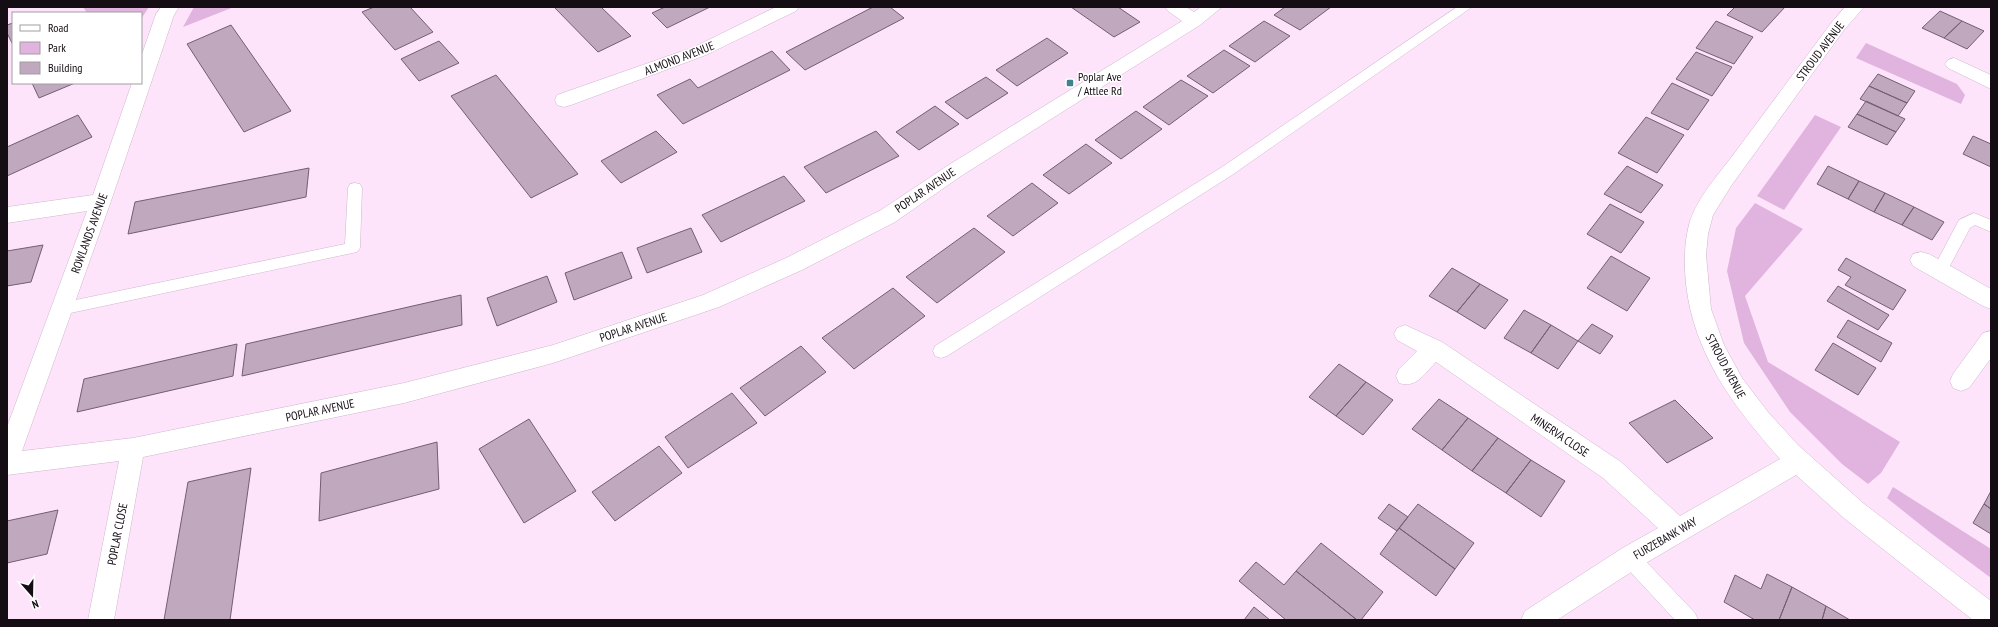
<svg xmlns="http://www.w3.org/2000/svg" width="1998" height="627" font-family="'PT Sans Narrow',sans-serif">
<rect width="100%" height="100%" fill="#fde4fb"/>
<path fill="#e1b3df" d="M83,7H149L141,19V13H87Z
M194,7H234L183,27Z
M1866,43L1957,84L1965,95L1961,104L1856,58Z
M1815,115L1841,127L1784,210L1757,196Z
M1755,203L1803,229L1745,296L1768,362L1900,442L1881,473L1868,484L1842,464L1790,412L1744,343L1727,271L1736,228Z
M1893,487L1991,549V578L1932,534L1887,498Z"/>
<path fill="#c0a9be" stroke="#735e72" d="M374,7H410L433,32L395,50L362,12Z
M554,7H601L631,36L598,52Z
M665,7H710L667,28L652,13Z
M873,7H890L904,18L805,70L786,52Z
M1071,7H1118L1140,22L1114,37Z
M1285,7H1331L1300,30L1274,15Z
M1735,7H1785L1762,32L1727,15Z
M1940,11L1962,21L1944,38L1922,28Z
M1264,21L1290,36L1255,62L1229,46Z
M1716,21L1753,37L1734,64L1696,48Z
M1962,21L1984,31L1967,49L1944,38Z
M13,23V45L7,33V25Z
M231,25L291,111L244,132L187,44Z
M1047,38L1068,53L1017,86L996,70Z
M439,41L459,63L419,81L401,59Z
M1224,50L1250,66L1213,93L1187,76Z
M772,51L790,70L683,124L657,95L690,79L698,88Z
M1696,52L1732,67L1712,96L1676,79Z
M1878,74L1915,91L1907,103L1869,86Z
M496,75L578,174L531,198L451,96Z
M986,77L1008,93L967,119L945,102Z
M1181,80L1208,96L1169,125L1143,107Z
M32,83H75L39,98Z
M1672,83L1709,100L1688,130L1651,113Z
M1869,86L1907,103L1898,116L1860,99Z
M1866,101L1905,119L1896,132L1857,114Z
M935,106L959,124L919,150L896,132Z
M1136,111L1162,129L1121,159L1095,140Z
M1857,114L1896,132L1887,145L1848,127Z
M78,115L92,137L7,176V147Z
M1646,117L1684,135L1657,173L1618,153Z
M656,131L677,152L621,183L601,161Z
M876,131L899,156L826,193L804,167Z
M1973,136L1991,144V167L1963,154Z
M1086,144L1112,163L1069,194L1043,175Z
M1627,166L1663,185L1641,213L1604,194Z
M1828,166L1859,181L1848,199L1817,184Z
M309,168L306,197L128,234L135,202Z
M784,176L805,201L721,242L702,215Z
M1859,181L1885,193L1874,212L1848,199Z
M1032,183L1058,203L1013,236L987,216Z
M1885,193L1914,207L1902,225L1874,212Z
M1610,204L1644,222L1621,253L1587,234Z
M1914,207L1944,222L1932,240L1902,225Z
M691,228L702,252L647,273L637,248Z
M974,228L1005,252L937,303L906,277Z
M43,245L31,282L7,286V251Z
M622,252L632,278L574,300L565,273Z
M1611,256L1650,278L1627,311L1587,288Z
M1846,258L1906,290L1893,310L1845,285L1851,277L1838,270Z
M1452,268L1480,284L1457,312L1429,296Z
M547,276L557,302L497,326L487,298Z
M1480,284L1508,300L1485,329L1457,312Z
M1838,286L1889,315L1878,330L1827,301Z
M893,288L925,316L854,369L822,338Z
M461,295L462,325L242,376L246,344Z
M1524,310L1551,325L1531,353L1504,338Z
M1848,320L1892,343L1881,362L1837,337Z
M1592,324L1613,336L1600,354L1578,341Z
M1551,325L1578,341L1558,369L1531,353Z
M1833,343L1876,368L1858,395L1815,370Z
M237,344L233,376L77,412L84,379Z
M801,346L826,372L765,416L740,388Z
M1339,364L1366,382L1336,416L1309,397Z
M1366,382L1393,400L1363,435L1336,416Z
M732,393L757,423L688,468L665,437Z
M1439,399L1468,418L1442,450L1412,429Z
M1675,400L1713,438L1667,463L1629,423Z
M1468,418L1498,438L1472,471L1442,450Z
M529,419L576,491L524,523L479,449Z
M1498,438L1531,460L1506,493L1472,471Z
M437,442L439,489L319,521L321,473Z
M659,446L682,473L615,521L592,492Z
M1531,460L1565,481L1541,517L1506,493Z
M251,468L230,620H164L188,482Z
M1991,491V509L1984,504Z
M1389,504L1408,517L1397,531L1378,518Z
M1418,504L1474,543L1455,569L1399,528Z
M1984,504L1991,509V534L1973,523Z
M58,510L47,554L7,563V521Z
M1399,528L1455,569L1436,596L1380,554Z
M1321,543L1383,592L1361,620H1357L1296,571Z
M1256,562L1284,585L1296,571L1357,620H1286L1239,581Z
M1767,574L1792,587L1779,620H1755L1724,602L1735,575L1761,589Z
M1792,587L1826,606L1822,620H1779Z
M1826,606L1850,620H1822Z
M1254,607L1270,620H1244Z"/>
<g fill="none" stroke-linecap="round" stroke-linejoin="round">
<g stroke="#cfb7cd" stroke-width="1">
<path id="service" d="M1457,7H1472L1232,175L947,356L941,358L935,356L933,351L935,346L1222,167Z
M355,183L360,184L362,188L360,248L357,252L61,315L55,314L53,309L55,304L61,303L345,244L348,188L350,184Z
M1974,213L1991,220V232L1975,225L1970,228L1945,275L1940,277L1935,275L1932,271L1959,220Z
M1630,549L1637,552L1695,613L1698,620H1675L1623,564L1621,558L1623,552Z"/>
</g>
<g stroke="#cfb7cd" stroke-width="1">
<path id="minor" d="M161,7H179L174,15L111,201L22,451L133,438L404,383L553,345L703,295L786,258L881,210L947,166L1182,21L1168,11L1165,7H1186L1194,12L1201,7H1222L1200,25L961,176L895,222L802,270L719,307L553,363L404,403L143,457L114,620H88L119,461L7,475V427L87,211L7,223V207L93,195L132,83H141V57L156,14Z
M776,7H799L796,11L706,55L571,105L564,107L557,105L555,100L557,95L694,47Z
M1845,7H1864L1844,30L1731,186L1713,215L1708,234L1706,255L1711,309L1724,345L1742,378L1768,412L1798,445L1863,503L1991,601V620H1973L1955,606L1845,519L1796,475L1639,567L1557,620H1521L1525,611L1621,549L1658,528L1603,478L1436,362C1425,373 1416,389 1399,383L1396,376L1399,369L1417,351L1397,340L1394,334L1397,328L1405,325L1442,342L1621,462L1680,516L1780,459C1734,407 1694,355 1686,284C1684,263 1684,242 1690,221C1699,195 1720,173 1736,151C1768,108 1800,65 1832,22Z
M1954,58L1991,75V89L1948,68L1945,64L1948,60Z
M1921,252L1929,254L1991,289V309L1983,306L1913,266L1910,260L1913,254Z
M1991,331V358L1969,388L1961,391L1953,388L1950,381L1953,374L1983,333Z"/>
</g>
<use href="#service" fill="#fff" fill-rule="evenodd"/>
<use href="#minor" fill="#fff" fill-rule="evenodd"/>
</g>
<rect fill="#3d858a" stroke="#fff" stroke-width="1.5" x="1066" y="79" width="8" height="8" rx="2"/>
<g text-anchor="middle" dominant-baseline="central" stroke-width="3" stroke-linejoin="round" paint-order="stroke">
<g font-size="12" fill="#150d14" stroke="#fff">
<text transform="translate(1820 51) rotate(-53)">STROUD AVENUE</text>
<text transform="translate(679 58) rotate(-21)">ALMOND AVENUE</text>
<text transform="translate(925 190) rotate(-34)">POPLAR AVENUE</text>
<text transform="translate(89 233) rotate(-70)">ROWLANDS AVENUE</text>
<text transform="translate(633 327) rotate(-18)">POPLAR AVENUE</text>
<text transform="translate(1726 366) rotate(62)">STROUD AVENUE</text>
<text transform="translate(320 410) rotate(-12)">POPLAR AVENUE</text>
<text transform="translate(1560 435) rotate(34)">MINERVA CLOSE</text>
<text transform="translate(117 534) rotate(-79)">POPLAR CLOSE</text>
<text transform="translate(1665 538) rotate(-30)">FURZEBANK WAY</text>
</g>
<g font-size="12" fill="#150d14" stroke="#fff" text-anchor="start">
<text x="1078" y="76">Poplar Ave<tspan x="1078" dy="14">/ Attlee Rd</tspan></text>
</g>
</g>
<rect width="1998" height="627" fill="none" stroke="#150d14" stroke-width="16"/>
<rect x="12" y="12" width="130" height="72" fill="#ffffff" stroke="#a19ea1"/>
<rect x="20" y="25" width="20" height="6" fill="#ffffff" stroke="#a19ea1"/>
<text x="48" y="32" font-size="12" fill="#150d14">Road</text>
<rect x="20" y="42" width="20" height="12" fill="#e1b3df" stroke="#a19ea1"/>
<text x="48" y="52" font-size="12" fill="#150d14">Park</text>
<rect x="20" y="62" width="20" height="12" fill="#c0a9be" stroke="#a19ea1"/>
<text x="48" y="72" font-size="12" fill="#150d14">Building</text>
<g transform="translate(32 595) rotate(160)" stroke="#ffffff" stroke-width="3" paint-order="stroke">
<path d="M0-3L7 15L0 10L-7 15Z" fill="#150d14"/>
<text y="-6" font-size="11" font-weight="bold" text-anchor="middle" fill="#150d14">N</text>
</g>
</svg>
